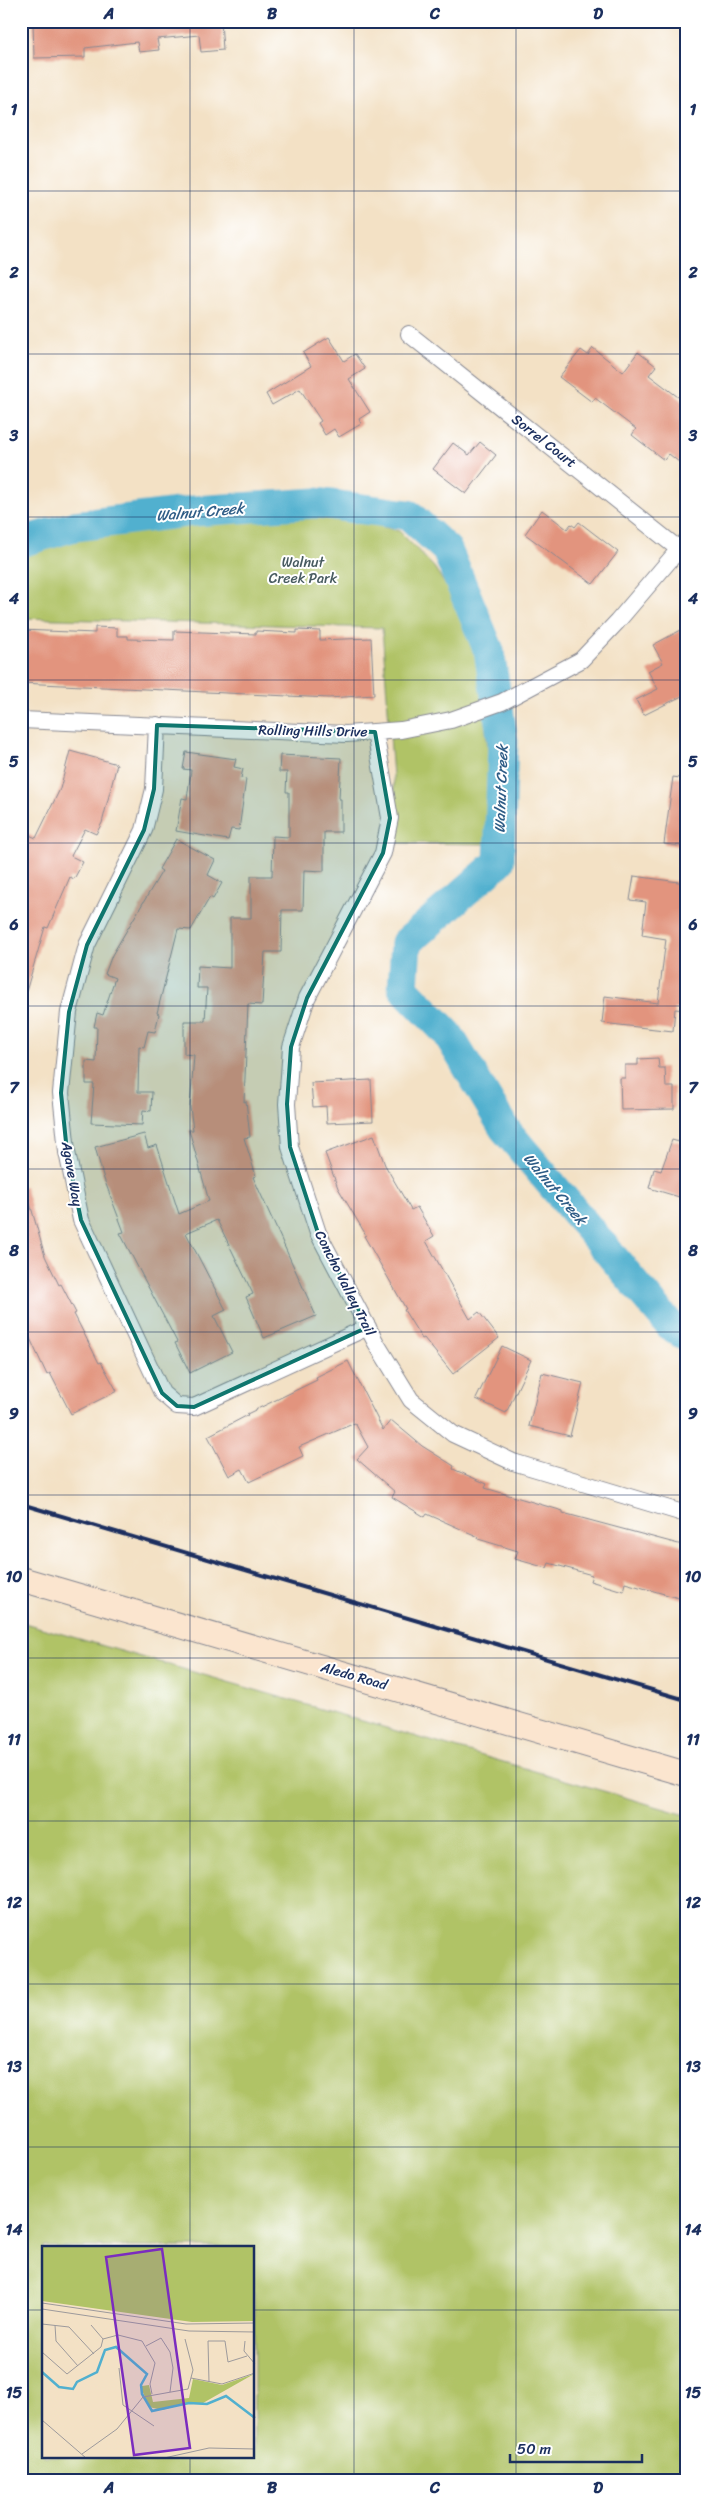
<svg xmlns="http://www.w3.org/2000/svg" width="707" height="2501" font-family="Sriracha,sans-serif">
<rect width="100%" height="100%" fill="#fff"/>
<filter id="ink" filterUnits="userSpaceOnUse"><feTurbulence type="fractalNoise" baseFrequency=".02" numOctaves="2"/><feDisplacementMap in="SourceGraphic" scale="10" xChannelSelector="R" yChannelSelector="G"/><feConvolveMatrix kernelMatrix="1 2 1 2 8 2 1 2 1" color-interpolation-filters="sRGB"/></filter>
<filter id="wash" filterUnits="userSpaceOnUse"><feTurbulence type="fractalNoise" baseFrequency=".0096" numOctaves="4" result="noise"/><feDisplacementMap in="SourceGraphic" scale="20" xChannelSelector="R" yChannelSelector="G"/><feGaussianBlur stdDeviation="1.12" result="paint"/><feColorMatrix in="noise" values="0 0 0 0 0 0 0 0 0 0 0 0 0 0 0 0 0 1.4 0 .05"/><feComposite in="paint" operator="in"/></filter>
<g filter="url(#wash)">
<rect width="100%" height="100%" fill="#f3e1c5"/>
<path fill="#b0c366" stroke="#667962" fill-rule="evenodd" d="M285,514L344,516L399,531L434,567L461,609L477,652L493,792L492,844L396,843L397,830L382,628L21,618V549L200,521Z
M21,1622L686,1815V2480H21ZM44,2247H254V2457H44Z"/>
<g fill="none" stroke-linecap="round" stroke-linejoin="round">
<path stroke="#51b0cf" stroke-width="31" d="M21,542L75,526L194,511L317,503L409,515L447,550L489,651L503,741L499,862L406,943L403,988L448,1034L504,1128L670,1325L686,1336"/>
</g>
<g id="blocks">
<path fill="#e2947e" d="M33,21H221L223,50L201,52L199,35L157,39L159,50L139,52L137,42L85,48V57L34,58Z
M329,337L344,361L355,354L365,369L349,379L370,412L359,419L361,424L339,437L334,429L325,435L318,423L321,421L300,389L272,405L266,394L311,366L303,353Z
M593,348L623,372L638,352L656,366L649,375L686,403V454L679,462L669,454L664,460L632,435L636,429L595,398L592,402L559,377L581,350L588,355Z
M480,442L496,455L466,494L433,469L453,443L469,455Z
M542,510L567,529L571,524L575,527L579,522L618,552L593,584L525,534Z
M95,627L117,628V636H128V639L174,640V631L256,634V631L297,633V630L320,631V640L371,638L374,695L329,698L21,683V630L95,633Z
M681,630L686,640V694L644,715L636,700L658,689L648,671L663,663L653,645Z
M70,751L117,764L102,823L96,834L85,829L71,856L83,862L74,879L70,877L48,928L45,927L25,995L21,994V846L27,834L36,838L60,789Z
M186,752L236,759L234,767L243,769L241,778L246,779L239,830L231,829L228,840L176,831L182,798L187,799L191,770L183,769Z
M280,755L341,758L339,799H341V832H324V871L304,870L303,910H282L281,952H265L262,1005L248,1004L244,1102L246,1101L250,1137L244,1138L256,1176L253,1177L316,1316L264,1338L246,1297L253,1294L217,1220L186,1233L226,1310L214,1316L232,1352L190,1373L175,1343L177,1342L120,1233L124,1232L104,1179L95,1147L144,1134L148,1148L157,1145L179,1214L209,1201L189,1130H193L190,1107L194,1055L184,1054V1021H205L207,988H197L198,966L230,968V918H251V876H272L273,836L289,837V792H286L287,772H279Z
M673,777L686,779V847L664,844Z
M176,839L215,860L208,875L222,883L213,899L210,897L191,930L178,929L157,1013L159,1014L155,1032L148,1031L144,1047L139,1046L138,1092H152L151,1111L143,1110L142,1125L91,1123L94,1084H86V1061L96,1062L97,1027H94L97,1013L103,1015L115,978L105,974L112,955L162,871L159,869Z
M634,876L686,883V1010L675,1009L673,1031L602,1023L605,996L658,1003L666,939L642,935L646,902L630,900Z
M658,1058L659,1068H665L666,1087H674V1109L621,1110L620,1078H625V1065H638V1059Z
M371,1080L373,1121L327,1123L326,1106L313,1107L311,1083Z
M374,1135L385,1165L411,1210L417,1207L434,1236L426,1241L470,1319L479,1312L499,1338L453,1374L424,1338L422,1339L404,1310L406,1309L364,1236L366,1235L338,1188L325,1153Z
M672,1140L686,1144V1199L649,1188L654,1169L661,1171Z
M25,1186L45,1256L59,1285L61,1284L76,1313L74,1314L99,1363L101,1362L117,1391L71,1414L50,1373L47,1375L21,1319V1187Z
M502,1346L531,1360L506,1413L476,1399Z
M348,1361L383,1430L391,1420L422,1446L454,1466L453,1469L487,1484L485,1488L563,1511V1513L686,1546V1600L625,1583L623,1591L590,1581L592,1575L549,1563L547,1568L515,1559L518,1551L478,1539L479,1537L427,1514L425,1517L392,1497L395,1492L357,1459L368,1447L355,1423L299,1447L303,1456L249,1482L242,1469L229,1476L208,1436L248,1415L247,1414L317,1380L316,1377Z
M542,1373L583,1383L570,1436L529,1426Z"/>
</g>
</g>
<g filter="url(#ink)">
<use href="#blocks" fill-opacity="0" stroke="#878892" stroke-width="1"/>
<g fill="none" stroke-linecap="round" stroke-linejoin="round">
<g stroke="#878892" stroke-width="18">
<path id="street" d="M409,334L686,555
M21,720L346,734L401,730L451,720L502,702L581,660L617,622L686,541
M157,725L154,789L144,830L87,945L69,1012L61,1093L67,1152L81,1220L162,1393L177,1406L194,1407L368,1327
M375,732L390,818L383,853L307,998L291,1047L287,1104L290,1147L318,1233L376,1343L411,1400L453,1434L513,1462L686,1514"/>
</g>
<g stroke="#878892" stroke-width="26">
<path id="secondary" d="M21,1579L686,1774"/>
</g>
<use href="#street" stroke="#fff" stroke-width="16"/>
<use href="#secondary" stroke="#fbe5cf" stroke-width="24"/>
<path stroke="#1b2f5e" stroke-width="4" d="M21,1504L686,1700"/>
</g>
</g>
<path fill="#0f766e" fill-opacity="0.2" stroke="#0f766e" stroke-width="4" stroke-linejoin="round" d="M157,725L375,732L390,818L383,853L307,998L291,1047L287,1104L290,1147L318,1233L368,1327L194,1407L177,1406L162,1393L81,1220L67,1152L61,1093L69,1012L87,945L144,830L154,789Z"/>
<path fill="none" stroke="#1b2f5e" stroke-width="1" stroke-opacity="0.55" d="M190,21V2247M354,21V2480M516,21V2480M21,191H686M21,354H686M21,517H686M21,680H686M21,843H686M21,1006H686M21,1169H686M21,1332H686M21,1495H686M21,1658H686M21,1821H686M21,1984H686M21,2147H686M21,2310H44M254,2310H686M190,2457V2480"/>
<g text-anchor="middle" dominant-baseline="central" stroke-width="4" stroke-linejoin="round" paint-order="stroke">
<g font-size="14" fill="#1b2f5e" stroke="#fff">
<text transform="translate(544 441) rotate(38)">Sorrel Court</text>
<text transform="translate(313 731) rotate(1)">Rolling Hills Drive</text>
<text transform="translate(72 1174) rotate(80)">Agave Way</text>
<text transform="translate(345 1283) rotate(63)">Concho Valley Trail</text>
<text transform="translate(354 1676) rotate(16)">Aledo Road</text>
</g>
<g font-size="14" fill="#485b60" stroke="#fff">
<text x="303" y="562">Walnut<tspan x="303" dy="16">Creek Park</tspan></text>
</g>
<g font-size="15" font-style="italic" fill="#2e5c86" stroke="#fff">
<text transform="translate(200 512) rotate(-5)">Walnut Creek</text>
<text transform="translate(501 789) rotate(-88)">Walnut Creek</text>
<text transform="translate(555 1189) rotate(50)">Walnut Creek</text>
</g>
</g>
<g transform="translate(42 2246)">
<rect width="212" height="212" fill="#f3e1c5"/>
<path d="M0,0H212V75L150,76L0,55ZM212,128L161,157H146L120,164L107,161L100,144V140L107,139L111,156L147,152L151,133L180,139Z" fill="#b0c366"/>
<path fill="none" stroke="#51b0cf" stroke-width="2.5" d="M0,126L17,141L31,143L35,136L55,126L63,104L74,101L105,128L99,139L100,148L110,165L147,157L165,158L184,150L213,172"/>
<path fill="none" stroke="#9d9a9c" stroke-width="1" d="M0,57L144,78L213,77M0,63L147,85L213,86M0,78L27,81L52,108M13,79L14,95L36,120M61,93L76,89L100,95L113,117L108,138L110,148M203,95L202,105L213,118M104,100L119,92L128,106L131,122L128,146M0,106L25,128L59,101L61,93L49,79M77,122L81,159L112,180M149,132L180,138L213,127M167,136L166,95H183L186,116L205,110M0,174L44,212M40,208L75,183L101,151L146,143L151,124L143,93M122,212L167,202L213,203"/>
<path fill="#7b2cbf" fill-opacity="0.15" stroke="#7b2cbf" stroke-width="2.5" d="M120,3L148,202L92,209L64,11Z"/>
<rect width="212" height="212" fill="none" stroke="#1b2f5e" stroke-width="2.5"/>
</g>
<rect width="707" height="2501" fill="none" stroke="#fff" stroke-width="55"/>
<path d="M510 2454v8h132v-8" fill="none" stroke="#1b2f5e" stroke-width="2.5"/>
<text x="517" y="2454" font-size="15" fill="#1b2f5e" stroke="#ffffff" stroke-width="4" paint-order="stroke">50 m</text>
<rect x="28" y="28" width="652" height="2446" fill="none" stroke="#1b2f5e" stroke-width="2"/>
<g font-size="16" text-anchor="middle" font-weight="bold" fill="#1b2f5e">
<text x="109" y="19">A</text>
<text x="272" y="19">B</text>
<text x="435" y="19">C</text>
<text x="598" y="19">D</text>
<text x="14" y="115">1</text>
<text x="693" y="115">1</text>
<text x="14" y="278">2</text>
<text x="693" y="278">2</text>
<text x="14" y="441">3</text>
<text x="693" y="441">3</text>
<text x="14" y="604">4</text>
<text x="693" y="604">4</text>
<text x="14" y="767">5</text>
<text x="693" y="767">5</text>
<text x="14" y="930">6</text>
<text x="693" y="930">6</text>
<text x="14" y="1093">7</text>
<text x="693" y="1093">7</text>
<text x="14" y="1256">8</text>
<text x="693" y="1256">8</text>
<text x="14" y="1419">9</text>
<text x="693" y="1419">9</text>
<text x="14" y="1582">10</text>
<text x="693" y="1582">10</text>
<text x="14" y="1745">11</text>
<text x="693" y="1745">11</text>
<text x="14" y="1908">12</text>
<text x="693" y="1908">12</text>
<text x="14" y="2072">13</text>
<text x="693" y="2072">13</text>
<text x="14" y="2235">14</text>
<text x="693" y="2235">14</text>
<text x="14" y="2398">15</text>
<text x="693" y="2398">15</text>
<text x="109" y="2493">A</text>
<text x="272" y="2493">B</text>
<text x="435" y="2493">C</text>
<text x="598" y="2493">D</text>
</g>
</svg>
